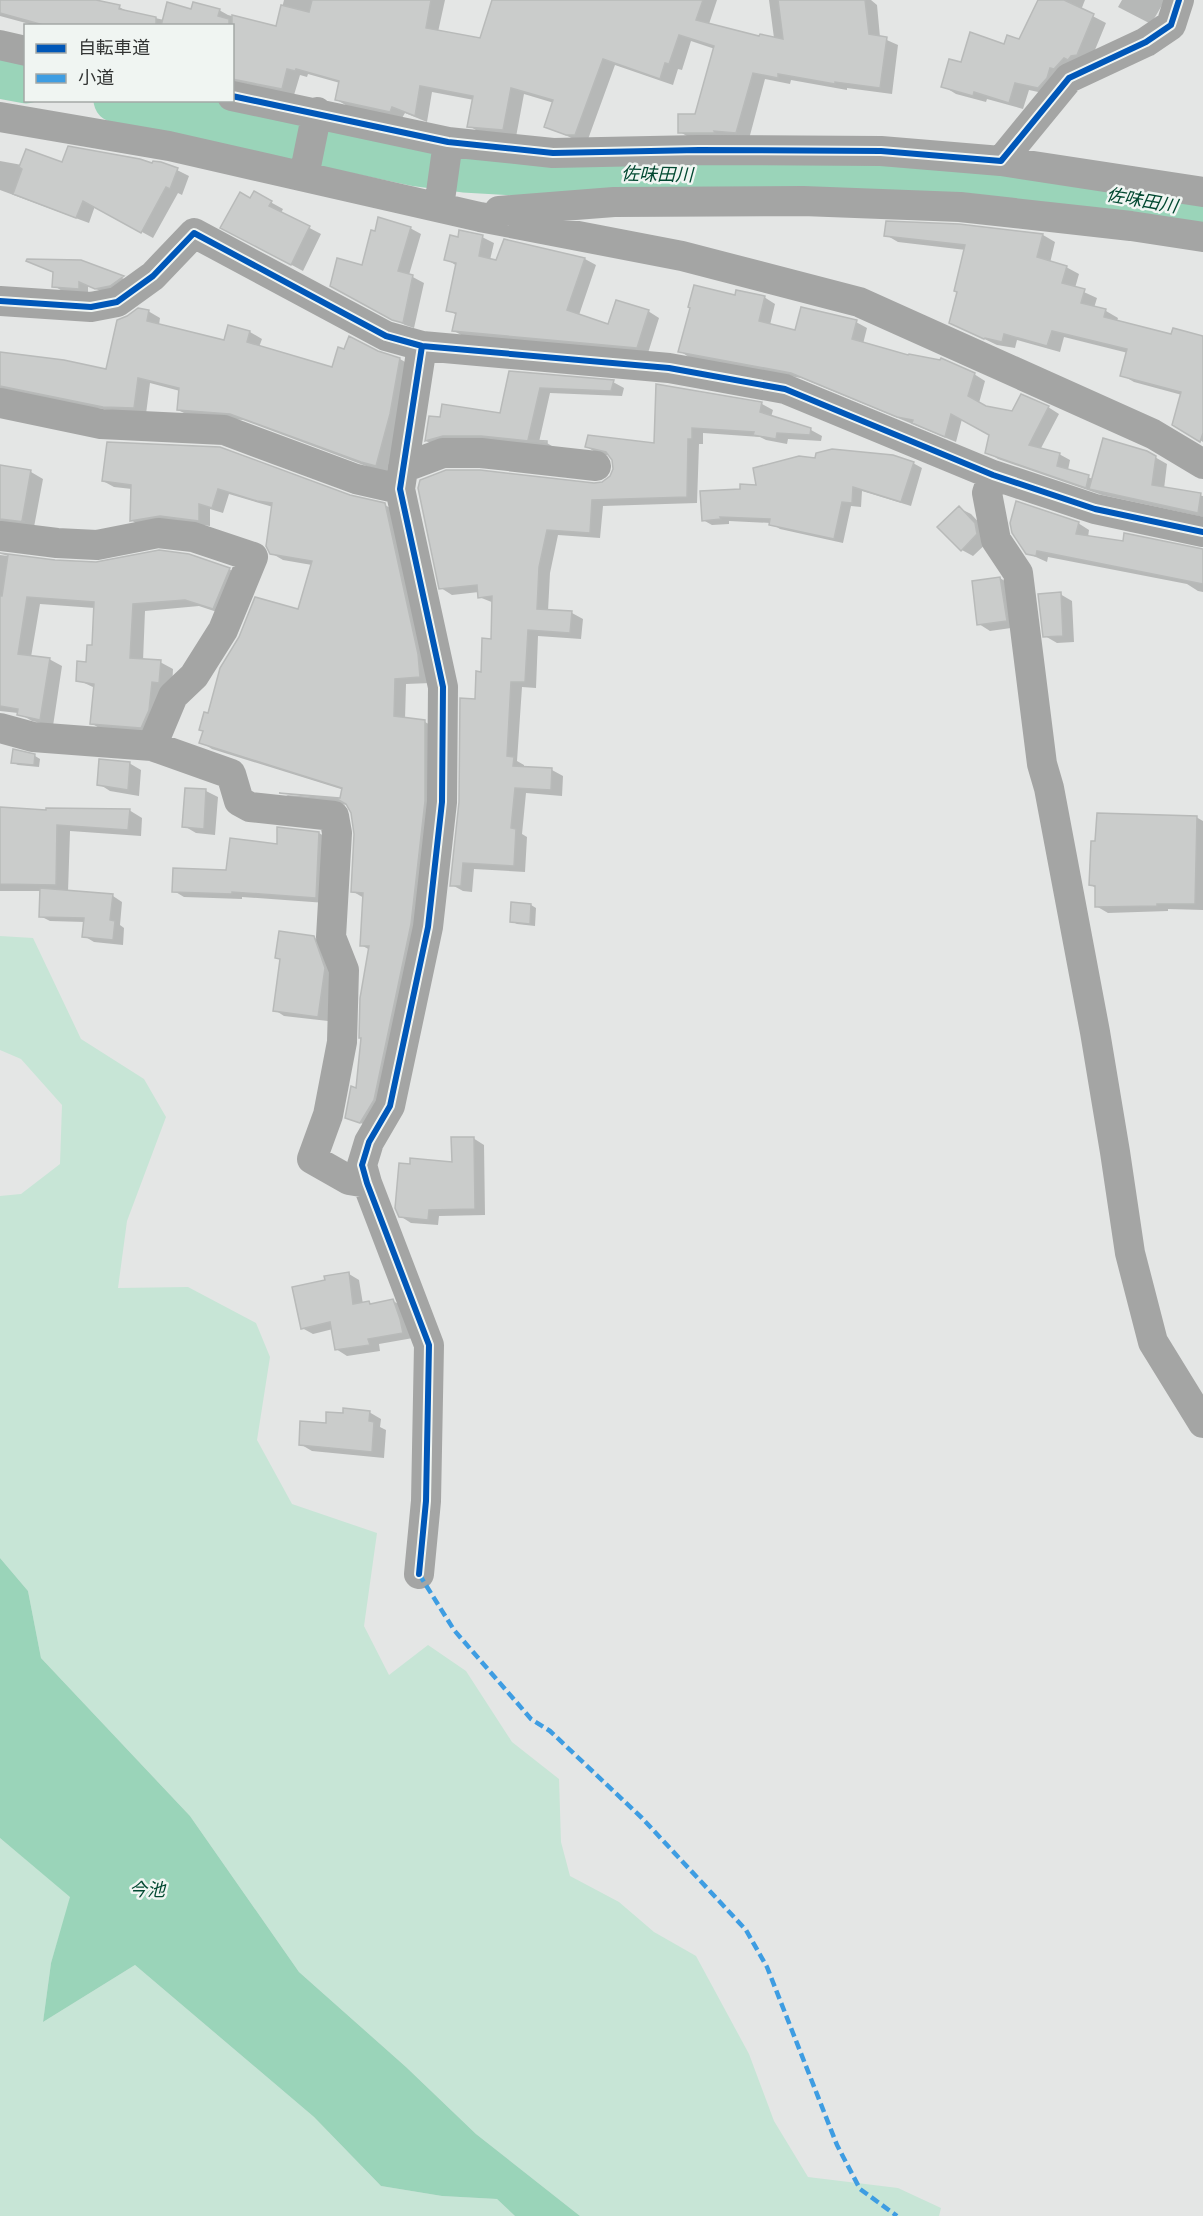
<svg xmlns="http://www.w3.org/2000/svg" width="1203" height="2216" font-family="'PT Sans Narrow','Noto Sans JP',sans-serif">
<rect width="100%" height="100%" fill="#e4e6e5"/>
<path fill="#c7e5d6" d="M0,936L33,938L81,1039L144,1079L166,1117L127,1221L118,1288L188,1287L256,1323L270,1357L257,1440L292,1504L377,1533L364,1626L389,1675L428,1645L466,1671L512,1742L559,1779L561,1842L570,1876L619,1902L654,1932L696,1956L749,2054L774,2121L808,2177L898,2188L941,2208L939,2216H580L476,2134L406,2067L299,1972L190,1816L41,1658L28,1591L0,1558V1196L21,1194L60,1164L62,1105L21,1059L0,1050Z
M0,1838L71,1897L51,1963L43,2022L135,1965L314,2117L381,2186L442,2196L497,2199L515,2216H0Z"/>
<path fill="#9ad4b9" d="M0,1558L28,1591L41,1658L190,1816L299,1972L406,2067L476,2134L580,2216H515L497,2199L442,2196L381,2186L314,2117L135,1965L43,2022L51,1963L70,1897L0,1838Z"/>
<path fill="#0003" d="M0,0H89L119,7L129,12L164,20L192,11L219,10L228,15L277,28L284,0H445L438,32L481,40L493,0H717L709,24L760,38H774L769,0H871L877,5L880,37L898,45L892,94L847,88V90L791,80L790,84L765,79L749,139H692L680,132L696,116L715,49L691,41L682,70L678,69L673,85L615,65L587,142H580L546,126L554,103L524,94L516,137L481,133L469,126L474,100L432,92L427,122L405,113L402,118L349,107L337,100L340,83L308,74L307,77L300,75L294,95L232,90V26H37L0,16Z
M1039,0H1085L1081,10L1106,23L1090,62L1052,95L1029,90L1023,109L987,99L986,102L956,94L943,86L962,64L1020,41Z
M1122,0H1165L1151,24L1118,7Z
M0,161L22,165L63,164L177,170L189,176L182,195L178,193L153,238L95,206L89,223L0,190Z
M254,193L283,209L281,213L321,234L303,271L234,234Z
M959,226L1043,235L1055,242L1050,263L1066,267L1079,274L1075,288L1097,298L1094,308L1106,311L1118,318L1117,321L1172,336L1203,338V442L1174,424L1182,395L1134,382L1122,375L1128,353L1064,337L1060,352L1017,340L1015,348L997,345L951,323L966,250L898,242L886,235Z
M410,228L421,234L409,275L424,283L414,328L405,325L342,292L363,267Z
M482,237L494,243L490,260L497,262L505,241L585,259L596,265L579,315L609,326L648,311L659,318L648,353L465,337L454,331L457,315L448,310L457,266L446,259L459,239Z
M28,260L81,262L132,282L106,293L88,286V293L64,292L54,286V273Z
M736,297H764L775,304L770,325L796,331L856,322L867,328L863,344L974,374L985,381L979,403L986,407L1013,413L1048,407L1059,414L1040,450L1059,454L1070,460L1068,470L1093,479L1146,452L1167,464L1164,489L1203,496V517L1102,495L998,459L987,452L991,434L962,419L956,442L801,378L690,358L680,351Z
M148,311L160,318L159,325L225,342L229,327L250,332L262,339L259,347L333,369L378,353L400,359L412,366L388,472L374,469L243,420L190,416L178,410L180,391L150,383L146,414L0,397V354L107,371Z
M510,373L613,382L624,388L622,396L550,393L539,442L547,443L555,448L436,446L426,441L430,417L441,419L501,414Z
M657,386L762,404L773,410L771,417L811,430L822,436L821,441L788,439L787,444L766,440L760,437L703,433V444H699L697,503L603,506L600,538L558,535L550,573L548,611L572,613L583,619L581,639L538,636L536,688L522,687L517,761L524,765V768L552,770L563,776L562,796L526,793L522,834L527,837L525,872L474,869L472,892L463,891L452,885L477,701L492,640L494,603L479,597V592L452,595L441,588L594,485L603,483L611,477L615,469L611,456L597,453L587,447L656,444Z
M913,463L922,468L911,506L862,491L861,507L851,506L843,543L780,529L771,523L729,521V524L712,525L703,520L741,490Z
M0,466L31,472L43,479L34,527L0,529Z
M103,481L350,497L385,505L397,512L431,683L406,684L405,719L425,722L436,728L422,931L372,1128L347,1117L358,1090L370,950L361,945L364,898L352,891L356,834L352,813L348,805L292,798L286,795L342,799L344,790L212,749L201,742L209,715L299,611L312,565L283,560L271,553L273,507L229,494L223,513L210,509V526L172,521L142,527L131,520L132,489L114,487Z
M959,508L971,514L987,531L989,541L973,556L962,550Z
M1078,523L1089,530L1088,537L1203,550V592L1198,591L1187,584L1048,557L1047,562L1027,553Z
M0,555L55,562L229,569L242,576L226,615L199,606L145,611L143,661L160,662L173,669L172,689L154,734L104,731L91,723L95,688L78,680L88,664L93,647L95,608L40,604L31,657L49,659L62,666L53,726L32,721L18,713L0,711Z
M1000,578L1011,585L1018,627L990,631L979,624Z
M1060,594L1072,601L1074,642L1057,643L1045,636Z
M35,756L40,759L39,767L18,765L12,762Z
M129,763L141,770L139,796L110,791L99,784Z
M187,789L206,791L218,797L215,835L196,833L184,826Z
M0,810H129L142,818L141,836L70,831L68,892L113,896L122,902L120,925L124,928L123,945L94,942L84,936L85,922L50,921L40,916L41,891H0Z
M1196,817L1203,821V910L1168,909V911L1108,913L1096,906V888L1091,885Z
M319,833L329,839L326,903L242,897V899L184,897L174,891L227,871L278,846Z
M531,905L536,908L535,926L517,924L511,921Z
M313,937L323,943L334,974L328,1021L284,1016L275,1010L281,960L277,958Z
M473,1138L484,1145L485,1215L439,1216L438,1225L411,1223L400,1216L453,1164Z
M349,1274L359,1280L363,1304L369,1303L373,1305L393,1301L404,1307L413,1338L379,1344L380,1351L347,1356L336,1349L333,1329L313,1334L302,1328Z
M369,1412L381,1419L380,1427L386,1430L384,1458L312,1451L300,1444L344,1415Z"/>
<g fill="none" stroke-linecap="round" stroke-linejoin="round">
<path stroke="#9ad4b9" stroke-width="45" d="M0,76L26,81
M116,100L417,164L464,170L516,173L991,181L1069,188L1203,210"/>
</g>
<path fill="#cacccb" stroke="#b8bab9" stroke-width="1.5" d="M0,0H96L120,5L119,9L156,17V26H47L0,13Z
M312,0H431L426,28L480,38L492,0H703L696,20L759,36L760,34L783,39L778,0H865L869,34L887,37L880,88L835,82V84L778,74V78L753,73L736,133L714,131L715,133H678V114H695L714,46L679,35L669,64L665,63L660,79L603,59L575,135H566L544,127L553,100L511,88L503,130L467,127L473,96L420,86L415,116L392,107L390,112L335,100L339,81L296,69L295,71L287,69L282,89L232,79V15L276,26L281,5L309,12Z
M1038,0H1064L1094,14L1077,55L1071,56L1068,60L1064,58L1054,69L1050,68L1047,78L1038,88L1015,83L1009,103L974,92L973,96L941,87L949,59L961,62L970,32L1004,44L1007,35L1019,39Z
M167,2L191,9L193,2L220,9L218,16L229,19V26H161Z
M68,146L140,159L152,163L153,161L161,162L178,168L170,189L166,187L141,233L83,201L76,218L13,194L22,169L19,167L26,149L62,162Z
M254,191L272,201L269,206L310,226L291,265L220,228L240,192L250,198Z
M378,217L411,227L398,271L413,275L403,323L392,320L330,286L337,258L362,265L371,230L375,231Z
M886,221L959,224L1043,234L1037,257L1067,266L1062,283L1085,289L1081,303L1106,309L1104,317L1171,334L1173,328L1203,336V433L1200,442L1172,425L1181,392L1120,376L1127,349L1052,331L1047,346L1004,334L1002,342L985,338L984,339L949,323L957,292L954,291L965,245L884,236Z
M459,230L483,235L479,256L496,260L504,239L585,258L567,310L608,324L616,300L649,310L637,348L452,331L456,313L446,311L456,263L444,260L450,235L458,237Z
M27,259L81,260L124,276L110,286L95,289L79,282V289L52,287L53,272L26,261Z
M694,285L735,295L736,290L765,296L759,321L795,330L801,307L857,320L852,339L908,355L909,354L940,360L941,358L975,373L968,396L986,406L1012,411L1021,394L1049,406L1029,445L1060,453L1057,466L1089,475L1086,488L985,453L989,435L951,414L945,437L912,423L913,420L897,417L791,373L678,352L690,308L688,307Z
M138,308L149,310L147,321L224,340L228,325L250,331L247,342L332,367L338,347L344,349L349,336L378,351L400,358L390,414L376,466L361,462L230,414L177,410L179,388L138,378L134,408L103,407L0,386V352L64,360L106,369L117,320L127,316Z
M509,371L614,380L611,391L540,388L528,440L547,441V443L481,436H443L425,441L429,416L440,417L442,404L500,413Z
M656,384L762,402L760,412L811,428L810,435L777,433L776,439L753,435L754,432L692,428V439H688L687,497L592,500L590,533L547,530L539,567L537,609L572,611L570,633L528,630L525,682H511L507,756L514,757L513,766L552,768L551,790L515,788L511,828L516,829L514,866L463,863L461,886H450L459,802L460,698L475,699L476,671L481,672L482,638L491,639L492,596L478,598L477,585L439,589L418,488L420,480L446,470H480L594,483L602,482L610,476L613,469L612,460L606,452L585,447L588,435L654,443Z
M1103,438L1147,451L1156,456L1152,485L1201,493L1198,513L1089,489Z
M107,442L220,447L350,495L385,503L418,654L420,677L395,679L394,716L425,720V801L411,924L374,1100L360,1123L345,1118L351,1086L356,1088L361,1038H359L360,998L369,946H360L363,893L351,892L354,834L351,813L346,804L337,799L279,793L340,798L342,788L199,743L203,731L199,730L204,712L208,713L220,668L239,637L255,597L298,609L312,561L270,554L266,546L272,503L257,501L218,489L212,508L199,504V521L160,516L130,521L131,485L102,481Z
M832,449L893,455L914,462L901,502L853,487L852,503L842,502L834,539L769,525L770,519L720,517L721,519L702,521L700,491L740,489V484L756,485L753,468L799,456L815,458L816,453Z
M0,465L31,470L22,521L25,522L0,519Z
M1016,501L1079,522L1076,534L1123,541L1124,533L1203,549V584L1037,551L1036,556L1026,554L1012,533L1010,523Z
M959,506L975,523L977,534L961,551L937,527Z
M159,550L189,554L230,568L213,609L185,600L133,604L130,658L161,660L159,683L152,682L149,710L141,728L90,724L94,684L76,681L77,661L86,662L87,645H92L94,602L27,597L18,654L50,658L40,720L17,715L18,709L0,706V596H2L8,555L0,553L55,560L96,562Z
M1000,577L1007,621L977,625L972,581Z
M1061,592L1063,636L1043,637L1038,594Z
M13,749L35,754L34,765L11,763Z
M99,759L130,762L128,790L97,785Z
M185,788L206,789L204,829L182,827Z
M0,807L46,810V808L130,809L128,830L57,825L56,885L0,884Z
M1097,813L1197,816L1195,904H1157V906L1095,907V886L1089,885L1091,841H1095Z
M277,827L319,832L316,898L232,892V894L172,892L173,868L226,870L230,838L277,844Z
M40,888L113,894L110,920L115,921L113,940L82,937L84,918L39,917Z
M511,902L531,904L530,924L510,922Z
M279,931L314,936L325,968L318,1017L273,1011L280,959L275,958Z
M451,1137H474L475,1209L429,1210L428,1220L399,1217L395,1208L399,1163L410,1164V1158L452,1162Z
M349,1272L353,1304L369,1301L370,1304L393,1299L400,1319L403,1333L368,1339L370,1345L335,1350L330,1322L301,1329L292,1287L325,1280L324,1276Z
M343,1408L370,1411L369,1421L374,1422L372,1452L299,1445L300,1421L326,1423V1412L343,1413Z"/>
<g fill="none" stroke-linecap="round" stroke-linejoin="round">
<path stroke="#a4a5a4" stroke-width="30" d="M0,45L26,51
M232,96L448,142L553,153L699,150L881,151L1001,161L1069,78L1146,42L1171,25L1179,0
M0,117L169,146L480,217L682,256L859,302L1153,434L1203,464
M1001,161L1203,192
M304,176L317,112
M439,207L448,142
M499,211L614,202L803,201L960,207L1131,226L1203,237
M0,301L91,307L117,302L153,276L194,233L386,336L422,346L669,368L785,389L993,475L1095,509L1203,532
M0,403L101,424L224,430L356,479L400,489
M403,468L443,453H481L596,466
M993,475L987,493L996,540L1018,573L1042,764L1049,788L1095,1032L1115,1152L1130,1253L1153,1342L1203,1423
M0,536L57,543L97,545L158,533L193,537L253,557L223,630L194,676L173,696L152,746
M0,728L33,737L152,746L231,774L239,801L250,807L334,816L337,833L331,937L344,970L342,1042L328,1115L312,1159L349,1180L367,1183
M419,1574L426,1501L429,1345L367,1183L362,1165L369,1142L390,1106L428,927L442,802L443,687L400,489L422,346"/>
<path stroke="#3e9de2" stroke-width="4.5" stroke-dasharray="9 4.5" stroke-linecap="butt" d="M419,1574L454,1630L531,1719L550,1731L642,1818L746,1930L767,1967L837,2145L860,2189L897,2216"/>
<g stroke="#f0f5f2" stroke-width="10">
<path id="cycleway" d="M232,96L448,142L553,153L699,150L881,151L1001,161L1069,78L1146,42L1171,25L1179,0
M0,301L91,307L117,302L153,276L194,233L386,336L422,346L669,368L785,389L993,475L1095,509L1203,532
M419,1574L426,1501L429,1345L367,1183L362,1165L369,1142L390,1106L428,927L442,802L443,687L400,489L422,346"/>
</g>
<use href="#cycleway" stroke="#0057b8" stroke-width="6"/>
</g>
<g text-anchor="middle" dominant-baseline="central" stroke-width="5" stroke-linejoin="round" paint-order="stroke">
<g font-size="18" font-style="italic" fill="#024931" stroke="#f0f5f2">
<text transform="translate(657 174) rotate(1)">佐味田川</text>
<text transform="translate(1142 200) rotate(10)">佐味田川</text>
<text x="147" y="1889">今池</text>
</g>
</g>
<rect x="24" y="24" width="210" height="78" fill="#f0f5f2" stroke="#a4a8a6" stroke-width="1.5"/>
<rect x="36" y="44" width="30" height="9" fill="#0057b8" stroke="#a4a8a6" stroke-width="1.5"/>
<text x="78" y="54" font-size="18" fill="#333534">自転車道</text>
<rect x="36" y="74" width="30" height="9" fill="#3e9de2" stroke="#a4a8a6" stroke-width="1.5"/>
<text x="78" y="84" font-size="18" fill="#333534">小道</text>
</svg>
